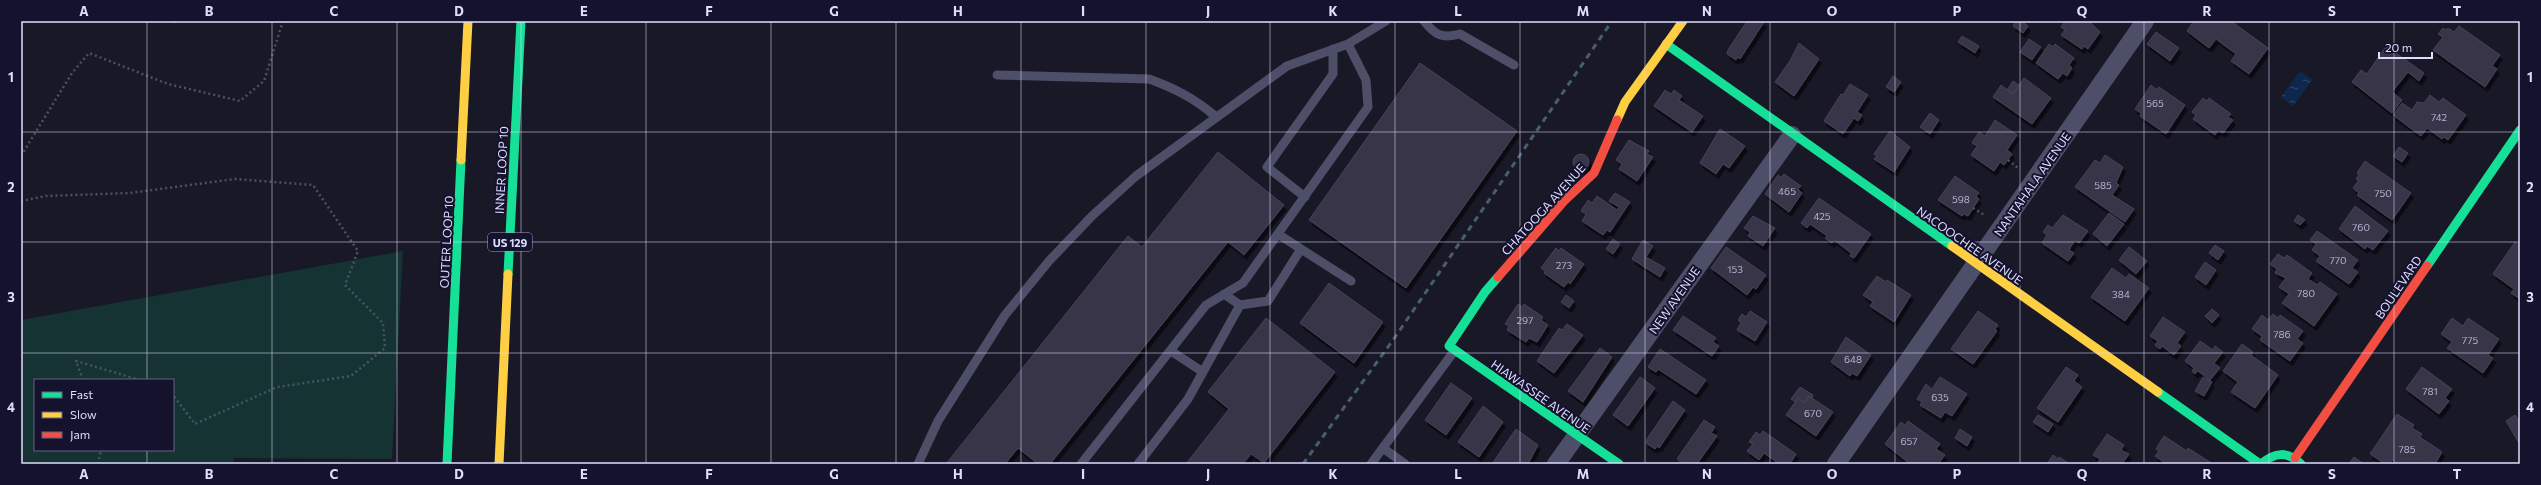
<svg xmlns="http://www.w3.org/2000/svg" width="2541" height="485" font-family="Commissioner,sans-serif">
<defs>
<pattern id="water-ripples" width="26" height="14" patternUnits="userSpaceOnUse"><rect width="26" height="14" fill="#0e284d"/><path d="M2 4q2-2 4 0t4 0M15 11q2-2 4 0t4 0" fill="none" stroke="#314768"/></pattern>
<filter id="shadow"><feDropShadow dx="2.5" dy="4.5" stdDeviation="0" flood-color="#0009"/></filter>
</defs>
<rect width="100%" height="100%" fill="#191827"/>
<path fill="#153332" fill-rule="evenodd" d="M403,251L392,459L234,458L233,464H21V320ZM35,380H173V450H35Z"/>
<path fill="url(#water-ripples)" d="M2300,71L2312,80L2293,106L2281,97Z"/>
<path fill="#383648" stroke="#454359" filter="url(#shadow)" d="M1747,21L1764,22L1740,59L1738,57L1736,60L1727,54L1728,50Z
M2016,21H2021L2028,26L2023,33L2013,26Z
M2065,21H2089L2100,32L2088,49L2084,46L2082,49L2061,35L2065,30L2061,27Z
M2194,21H2231L2268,48L2249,74L2231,61L2236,54L2216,39L2209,48L2187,31Z
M2459,26L2500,55L2492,66L2497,69L2485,87L2433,50L2443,37L2438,34L2443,28L2446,30L2448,28L2454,32Z
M2156,32L2179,48L2170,61L2147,44Z
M1962,36L1979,46L1975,53L1958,42Z
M2029,39L2041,47L2032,60L2020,52Z
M1799,43L1819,59L1794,96L1775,82L1790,61Z
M2049,44L2053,47L2055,44L2074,58L2069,65L2072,68L2067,76L2063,73L2058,79L2036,63Z
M2386,46L2424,73L2419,81L2408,72L2392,92L2402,100L2392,113L2352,82L2361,70L2367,74Z
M1420,63L1517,131L1406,288L1309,220Z
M1893,76L1901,82L1894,92L1886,87Z
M2024,78L2051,98L2032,124L1993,97L2001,85L2013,94Z
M2013,81L2019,85L2013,94L2007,90Z
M1850,84L1868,95L1857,112L1862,115L1858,121L1854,118L1843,134L1824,121L1841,94L1843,95Z
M2151,85L2157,90L2159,87L2185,105L2166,134L2140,116L2141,113L2135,109Z
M1665,90L1671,94L1674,90L1682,96L1679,100L1703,116L1692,132L1654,106Z
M2430,95L2439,102L2443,98L2466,115L2448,140L2444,137L2442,139L2427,128L2421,136L2393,115L2402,103L2412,110L2417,102L2424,103Z
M2203,98L2207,101L2209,98L2231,114L2228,117L2233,120L2223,133L2218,130L2215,135L2193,119L2196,115L2192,112Z
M1930,113L1939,120L1930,134L1920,127Z
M1995,120L2017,135L2007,150L2012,154L2004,165L2000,162L1994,171L1971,155L1977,146L1972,143L1979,132L1985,136Z
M1720,129L1745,146L1729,168L1723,164L1716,174L1700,163Z
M1890,131L1910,147L1894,172L1874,159L1877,156L1874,154Z
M1629,140L1649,151L1647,154L1653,157L1637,181L1619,169L1622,164L1616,160Z
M2399,147L2408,153L2402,162L2393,156Z
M1218,152L1284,205L1244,255L1228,242L1050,464H1038L1018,448L1005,464H946L1128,236L1142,247Z
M1573 162a8 8 0 1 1 16 0a8 8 0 1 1-16 0Z
M2105,155L2123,167L2116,183L2119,185L2112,195L2134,209L2125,222L2075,187L2095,160L2100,163Z
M2365,161L2411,193L2392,220L2357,195L2359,193L2353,188L2359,180L2356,179L2359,174L2357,173Z
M1784,174L1801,186L1798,189L1802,193L1789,212L1765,194L1778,175L1781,177Z
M1955,176L1979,193L1976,196L1979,199L1968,216L1964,214L1962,216L1938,200Z
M1615,193L1630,202L1610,232L1607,230L1603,235L1582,221L1586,214L1581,211L1588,200L1592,203L1597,196L1617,210L1619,207L1609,201Z
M1819,198L1871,234L1854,258L1850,256L1851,253L1834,240L1832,243L1825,238L1827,236L1810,224L1807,228L1801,223Z
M2355,206L2388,231L2373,250L2367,246L2365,249L2339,229Z
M2109,213L2124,224L2107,246L2093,234Z
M2063,215L2088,231L2079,243L2075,240L2069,250L2074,253L2068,261L2042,243L2047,235L2043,232L2048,225L2052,228Z
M2298,215L2305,220L2300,225L2294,221Z
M1753,216L1775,228L1763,246L1748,236L1750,232L1744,228Z
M2317,231L2358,260L2352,268L2358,272L2349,284L2316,261L2320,256L2312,250L2316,244L2310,240Z
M1613,239L1620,244L1613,254L1606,249Z
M1643,240L1653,246L1646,257L1665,268L1660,277L1632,259Z
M2515,242L2520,246V299L2511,293L2514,289L2493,274Z
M2215,245L2224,251L2218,260L2209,253Z
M1726,247L1766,275L1756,289L1753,287L1747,295L1711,268Z
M2129,247L2147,261L2136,274L2119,260Z
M1556,248L1559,251L1561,248L1584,264L1570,284L1568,282L1564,287L1544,273L1545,271L1541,268Z
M2278,254L2284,258L2287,255L2312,273L2308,279L2317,285L2320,282L2337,294L2314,326L2282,303L2289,294L2279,287L2286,278L2275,273L2277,269L2270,264Z
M2205,262L2216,270L2206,285L2195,277Z
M2112,268L2126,278L2129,274L2149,288L2125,321L2091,297Z
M1877,276L1886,282L1887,280L1911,295L1894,322L1870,306L1873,302L1863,295Z
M1329,283L1383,322L1354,363L1300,323Z
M1566,295L1574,301L1569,308L1561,302Z
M1518,304L1522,307L1524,304L1543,317L1541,320L1548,325L1537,342L1529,338L1526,342L1507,330L1509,326L1505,324Z
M2212,309L2219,315L2212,323L2205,316Z
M1750,311L1767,322L1755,341L1737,330L1741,323L1738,320L1742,314L1746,317Z
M1978,311L1998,325L1995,329L1997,331L1973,364L1951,349Z
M2273,314L2278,318L2280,315L2303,331L2297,339L2303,343L2290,361L2260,340L2262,336L2252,329L2262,315L2268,320Z
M1683,316L1716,338L1713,342L1719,346L1712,356L1673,330Z
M2163,317L2185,332L2177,343L2181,346L2174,355L2162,346L2160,349L2155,345L2158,341L2150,336Z
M1266,318L1335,372L1264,463L1251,454L1243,464H1186L1229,409L1208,392Z
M2452,318L2463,326L2468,318L2499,339L2488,355L2493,358L2483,373L2447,348L2452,342L2441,334Z
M1567,324L1583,335L1554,373L1537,361L1559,328L1562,330Z
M1846,337L1871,355L1857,376L1852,373L1850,376L1831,362Z
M2200,341L2213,350L2215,346L2223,352L2214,363L2220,368L2210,380L2198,371L2195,374L2192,371L2194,368L2185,361Z
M2242,344L2253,352L2251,355L2278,375L2255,408L2231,392L2238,382L2223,371Z
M1600,348L1612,357L1583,402L1568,391Z
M1660,349L1706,380L1696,394L1658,369L1656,372L1648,367Z
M2066,367L2078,375L2074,381L2082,387L2058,422L2037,408Z
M2422,367L2452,389L2445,398L2449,401L2439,414L2406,389Z
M1640,377L1655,388L1628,426L1613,415Z
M1940,377L1967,394L1952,416L1945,412L1941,418L1920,405L1922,402L1917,399L1926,384L1932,389Z
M2203,377L2212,382L2204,396L2195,391Z
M1451,383L1472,398L1446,435L1425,420Z
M1800,387L1813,395L1812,398L1809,396L1804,403L1798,398L1796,402L1791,399Z
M1809,396L1833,412L1816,436L1786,415L1798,398L1804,403Z
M1673,401L1685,410L1659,448L1657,446L1655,449L1646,443L1647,439Z
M1483,406L1503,422L1479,457L1458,442Z
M2397,414L2414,425L2412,428L2422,434L2420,437L2442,452L2435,464L2427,461L2425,464H2398L2392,460L2389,464H2385L2370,454Z
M2038,415L2053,424L2048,432L2033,422Z
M2515,415L2520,422L2519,443L2506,421Z
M1704,420L1715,427L1711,433L1717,436L1697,464H1683L1677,459Z
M1908,421L1940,444L1936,449L1945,455L1938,464H1910L1885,444L1901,422L1905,425Z
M1516,429L1538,445L1528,464H1492Z
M1960,429L1972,437L1967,446L1955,438Z
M1763,431L1796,454L1790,464H1779L1764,453L1759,460L1747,451L1753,444L1749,442L1756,432L1760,435Z
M2107,434L2124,445L2121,450L2129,454L2122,464H2097L2100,459L2093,455Z
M2164,436L2187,451L2188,448L2213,464H2166L2155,456L2159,451L2156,449Z
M2053,455L2058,459L2059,457L2070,464H2047Z
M2354,457L2364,464H2349Z"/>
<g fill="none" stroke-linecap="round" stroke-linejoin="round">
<path stroke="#465463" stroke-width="2.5" stroke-dasharray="2 3" stroke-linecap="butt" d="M173,21L174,24L175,21
M21,156L72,73L89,53L168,84L240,101L264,81L283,21
M2008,160L2018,168
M21,201L46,196L130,193L235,179L313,185L358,251L345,285L383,323L385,348L351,376L277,387L195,424L173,395
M1973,208L1986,216
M83,380L76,361L140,380
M98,464L101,450"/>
<path stroke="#4d4e67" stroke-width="9" d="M1424,21C1435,35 1442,39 1460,34L1514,65
M997,75L1149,79C1174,88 1194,98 1215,116
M1305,197L1267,167L1333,74V49
M1301,249L1351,281
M1240,305L1268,301L1301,249L1278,234
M1171,351L1203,372
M1383,448L1405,464
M918,464L938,421L1005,315L1049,261L1092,216L1136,176L1287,66L1348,44L1386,21
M1081,464L1206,305L1243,283L1368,107L1366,80L1348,44
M1138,464L1188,399L1240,305L1224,294
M1371,464L1455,350"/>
<path stroke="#4d4e67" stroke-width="18" d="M1556,464L1792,135
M1836,464L2145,21"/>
<path stroke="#16e098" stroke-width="9" d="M1666,44L1952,246
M2427,266L2520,130
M508,274L521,21
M1498,277L1485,292L1449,346L1619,464
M2158,392L2260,464
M447,464L461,160
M2261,464C2275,452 2287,451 2301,464"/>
<path stroke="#ffcf43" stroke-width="9" d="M1617,120L1625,102L1683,21
M461,160L468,21
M1952,246L2158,392
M499,464L508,274"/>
<path stroke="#f24e42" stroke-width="9" d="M1498,277L1564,201L1594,173L1617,120
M2295,458L2427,266"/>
<path stroke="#465e6f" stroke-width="3" stroke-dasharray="6 5" stroke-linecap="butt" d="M1303,464L1393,340L1612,21"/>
</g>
<path fill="none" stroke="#dfddff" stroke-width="1" stroke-opacity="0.55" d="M147,21V380M272,21V464M397,21V464M521,21V464M646,21V464M771,21V464M896,21V464M1021,21V464M1146,21V464M1270,21V464M1395,21V464M1520,21V464M1645,21V464M1770,21V464M1895,21V464M2020,21V464M2144,21V464M2269,21V464M2394,21V464M21,132H2520M21,242H2520M21,353H2520M147,450V464"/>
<g text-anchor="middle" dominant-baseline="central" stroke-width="4" stroke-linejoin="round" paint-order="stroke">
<g font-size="10" fill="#b5b3d1">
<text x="2155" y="103">565</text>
<text x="2439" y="117">742</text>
<text x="2103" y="185">585</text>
<text x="1787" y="191">465</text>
<text x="2383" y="193">750</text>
<text x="1961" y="199">598</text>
<text x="1822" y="216">425</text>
<text x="2361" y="227">760</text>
<text x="2338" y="260">770</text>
<text x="1564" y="265">273</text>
<text x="1735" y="269">153</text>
<text x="2306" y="293">780</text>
<text x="2121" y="294">384</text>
<text x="1525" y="320">297</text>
<text x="2282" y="334">786</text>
<text x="2470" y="340">775</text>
<text x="1853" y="359">648</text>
<text x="2430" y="391">781</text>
<text x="1940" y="397">635</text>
<text x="1813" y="413">670</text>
<text x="1909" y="441">657</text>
<text x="2407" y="449">785</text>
</g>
<rect fill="#14122d" stroke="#a2a0c0" stroke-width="1" x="488" y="233" width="44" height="18" rx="3"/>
<g font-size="11" font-weight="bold" fill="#dfddff">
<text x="510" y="242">US 129</text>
</g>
<g font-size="12" fill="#dfddff" stroke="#14122d">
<text transform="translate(501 170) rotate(-87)">INNER LOOP 10</text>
<text transform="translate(2032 184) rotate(-55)">NANTAHALA AVENUE</text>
<text transform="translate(1543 209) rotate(-48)">CHATOOGA AVENUE</text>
<text transform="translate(446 242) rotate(-87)">OUTER LOOP 10</text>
<text transform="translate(1970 245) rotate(35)">NACOOCHEE AVENUE</text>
<text transform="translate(2398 287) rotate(-56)">BOULEVARD</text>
<text transform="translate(1674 300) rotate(-55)">NEW AVENUE</text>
<text transform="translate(1541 396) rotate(35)">HIAWASSEE AVENUE</text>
</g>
</g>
<rect width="2541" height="485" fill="none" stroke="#14122d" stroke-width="44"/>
<rect x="34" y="379" width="140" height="72" fill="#14122d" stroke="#656381"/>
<rect x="42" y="392" width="20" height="6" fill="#16e098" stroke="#656381"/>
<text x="70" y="399" font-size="12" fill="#dfddff">Fast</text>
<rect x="42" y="412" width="20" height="6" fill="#ffcf43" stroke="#656381"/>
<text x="70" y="419" font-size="12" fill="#dfddff">Slow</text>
<rect x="42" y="432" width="20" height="6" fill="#f24e42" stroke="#656381"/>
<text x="70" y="439" font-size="12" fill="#dfddff">Jam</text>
<path d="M2379 52v6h53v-6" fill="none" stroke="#dfddff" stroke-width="2"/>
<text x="2385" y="52" font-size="12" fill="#dfddff" stroke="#14122d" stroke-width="3" paint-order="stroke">20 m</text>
<rect x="22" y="22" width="2497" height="441" fill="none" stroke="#dfddff" stroke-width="1.5"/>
<g font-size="13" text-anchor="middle" font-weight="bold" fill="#dfddff">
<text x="84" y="16">A</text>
<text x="209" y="16">B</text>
<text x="334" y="16">C</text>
<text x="459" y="16">D</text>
<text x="584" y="16">E</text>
<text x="709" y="16">F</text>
<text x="834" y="16">G</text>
<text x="958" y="16">H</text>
<text x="1083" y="16">I</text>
<text x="1208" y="16">J</text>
<text x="1333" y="16">K</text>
<text x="1458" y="16">L</text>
<text x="1583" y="16">M</text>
<text x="1707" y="16">N</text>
<text x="1832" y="16">O</text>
<text x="1957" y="16">P</text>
<text x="2082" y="16">Q</text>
<text x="2207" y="16">R</text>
<text x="2332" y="16">S</text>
<text x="2457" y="16">T</text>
<text x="11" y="82">1</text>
<text x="2530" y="82">1</text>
<text x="11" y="192">2</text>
<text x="2530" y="192">2</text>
<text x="11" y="302">3</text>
<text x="2530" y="302">3</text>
<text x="11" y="412">4</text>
<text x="2530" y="412">4</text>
<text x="84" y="479">A</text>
<text x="209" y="479">B</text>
<text x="334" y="479">C</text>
<text x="459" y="479">D</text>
<text x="584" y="479">E</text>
<text x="709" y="479">F</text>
<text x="834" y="479">G</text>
<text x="958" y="479">H</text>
<text x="1083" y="479">I</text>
<text x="1208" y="479">J</text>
<text x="1333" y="479">K</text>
<text x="1458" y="479">L</text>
<text x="1583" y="479">M</text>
<text x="1707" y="479">N</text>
<text x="1832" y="479">O</text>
<text x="1957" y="479">P</text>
<text x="2082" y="479">Q</text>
<text x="2207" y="479">R</text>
<text x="2332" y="479">S</text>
<text x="2457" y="479">T</text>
</g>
</svg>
